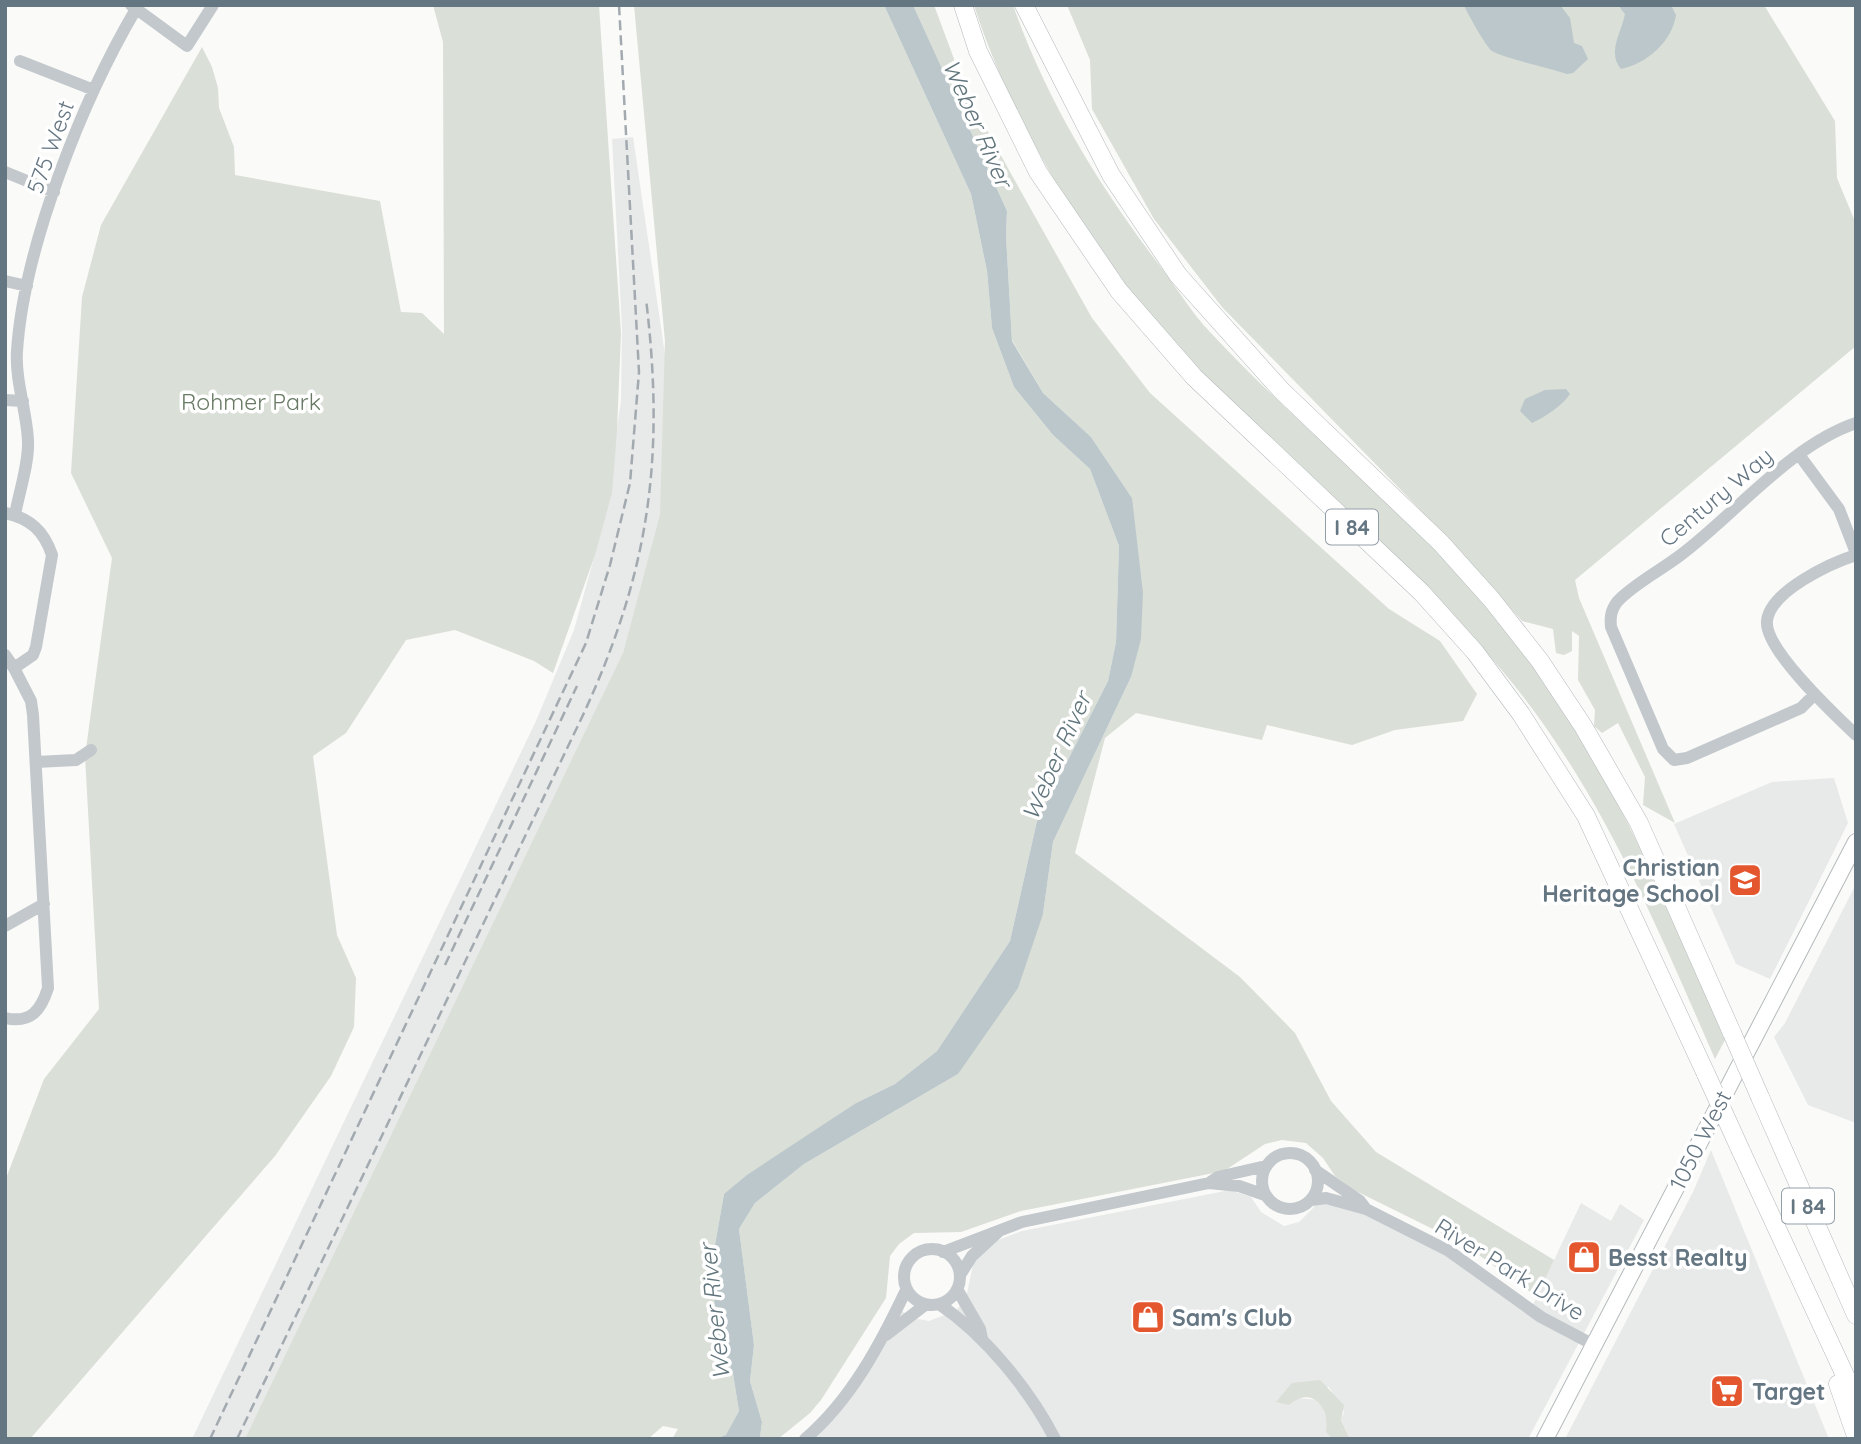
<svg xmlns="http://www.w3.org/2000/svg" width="1861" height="1444" font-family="Quicksand,sans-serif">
<rect width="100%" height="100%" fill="#fafaf8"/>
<path fill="#e8e9e9" d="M633,137L668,375L661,515L622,657L252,1439H192L536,721L574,630L603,525L621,401L622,328L612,139Z
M1834,778L1848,823L1770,979L1736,964L1674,824L1772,782Z
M1855,886H1856V1123L1808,1105L1774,1037L1785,1023Z
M1711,1150L1829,1439H1565L1693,1192Z
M1230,1190L1251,1197L1261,1212L1284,1226L1299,1222L1314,1207L1318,1195L1350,1206L1458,1262L1530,1311L1581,1203L1611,1221L1620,1204L1644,1220L1528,1439H1350L1341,1419L1344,1412L1329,1387L1297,1398L1320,1400L1333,1439H815L831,1421L902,1311L912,1318L929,1321L957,1310L967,1293L975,1256L988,1244L1022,1231Z"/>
<path fill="#dadfd7" d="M433,5H599L621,333L617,431L612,493L595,555L553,673L534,661L455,630L406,640L346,733L313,756L337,935L356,978L354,1027L331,1076L275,1156L30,1439H5V1181L44,1079L99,1009L85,756L112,558L71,473L82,297L101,225L202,47L212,67L218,88L219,108L234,147L235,175L380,201L401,312L422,313L444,334L443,42Z
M634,5H884L971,194L987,271L992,328L1014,387L1053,435L1090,469L1119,546L1116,642L1108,681L1037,821L1010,941L937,1051L895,1084L856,1103L724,1194L715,1245L714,1323L733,1374L739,1411L726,1436L716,1439H672L678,1429L663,1426L648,1439H245L623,653L660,515L665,341Z
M913,5H934L967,94L1019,188L1092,318L1150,393L1389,609L1440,641L1477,694L1463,721L1395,730L1352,745L1267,725L1262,740L1136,713L1105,738L1075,853L1240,977L1295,1033L1331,1101L1376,1152L1554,1260L1537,1297L1465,1245L1354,1190L1335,1176L1323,1158L1306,1143L1282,1140L1265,1144L1224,1171L1021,1211L961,1232L914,1233L899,1244L890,1256L886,1298L821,1400L810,1413L778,1439H755L760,1437L762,1422L750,1381L754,1345L739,1229L755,1203L804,1164L958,1074L1043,914L1053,842L1131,677L1132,498L1091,437L1043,393L1012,340L1006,236L1007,211Z
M974,5H1013C1047,102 1101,189 1163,270C1178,290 1192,313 1209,331C1299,428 1404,509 1490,610C1597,735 1660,888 1726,1038L1715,1059C1658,929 1604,797 1514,685C1422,570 1302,483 1201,377C1110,283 1013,130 974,5Z
M1067,5H1764L1835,121L1837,178L1856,224V346L1575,580L1579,598L1675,823L1643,805L1645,777L1618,723L1602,733L1594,726L1595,710L1578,680L1579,636L1572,631V651L1564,655L1556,653L1553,629L1522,621L1438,528L1222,307L1154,219L1092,109L1090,60Z
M1320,1380L1344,1405L1341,1420L1350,1439H1333L1326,1432C1330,1407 1312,1385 1289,1405L1276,1402L1292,1383Z"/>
<path fill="#bbc7cb" d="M884,5H913L1007,211L1006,236L1012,341L1043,393L1091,437L1132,498L1143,593L1141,639L1131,677L1053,842L1043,914L1018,988L958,1074L804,1164L755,1203L739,1229L754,1345L750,1381L762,1422L760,1437L755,1439H716L726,1435L739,1411L733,1374L714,1323L715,1245L724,1194L747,1175L856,1103L895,1084L937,1051L1010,941L1037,821L1108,681L1116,642L1119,546L1090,469L1053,435L1014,387L992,328L987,271L971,194Z
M1464,5H1560L1570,18L1574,43L1582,46L1588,59L1573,73L1567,74C1550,68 1503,58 1492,51C1487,48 1467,13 1464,5Z
M1618,5H1671L1676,15C1672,42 1646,64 1621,69C1607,52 1621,34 1625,14Z
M1566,389L1570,394C1562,406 1545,417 1532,423L1520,411L1525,399L1545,390Z"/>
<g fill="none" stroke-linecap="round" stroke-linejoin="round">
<g stroke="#b5babe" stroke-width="18">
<path id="major" d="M1545,1439L1856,842"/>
</g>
<g stroke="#b4b9bd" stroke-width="19">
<path id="highway" d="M963,5L978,51L1038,172L1119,291L1194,377L1421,592L1475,652L1521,714L1586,816L1706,1074
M1024,5L1111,175L1178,275L1281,390L1441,543L1492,600L1540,661L1583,726L1639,823L1732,1033
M1760,1097L1856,1315
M1741,1151L1856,1399
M1838,1384L1856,1436"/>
</g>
<path stroke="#c3c8cc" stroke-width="12" d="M131,5L187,46L213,5
M20,61L94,90
M5,172L54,192
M5,281L27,286
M5,400L23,401
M1800,456L1839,509L1856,553
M5,513C30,518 44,531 52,555L36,647L33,655L14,668L31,701L33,715L48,988C41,1010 31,1024 5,1018
M15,515C19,492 29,464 28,441C27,412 15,381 17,351C24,246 83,99 136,9
M1856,555C1831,563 1770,591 1767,621C1764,649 1835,715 1856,735
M5,655L14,668
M1814,695L1801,708L1687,758L1674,760L1663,749L1611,627C1610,617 1611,610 1617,602C1632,585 1663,569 1682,554C1736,513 1791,445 1856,423
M36,762L76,760L91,750
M5,926L44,904
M1262 1181a28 28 0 1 1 56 0a28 28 0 1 1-56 0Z
M1315,1170L1360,1201L1366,1209
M1209,1183L1239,1186L1265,1195
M1311,1200L1326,1198L1366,1209L1449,1251L1541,1317L1594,1345
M904 1277a28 28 0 1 1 56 0a28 28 0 1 1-56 0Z
M943,1252L1022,1222L1209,1183L1218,1177L1266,1166
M960,1275L972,1256L998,1232
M957,1289L980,1329L982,1339
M939,1304C985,1335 1029,1389 1055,1439
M886,1335L925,1305
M805,1439C851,1400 881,1343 906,1290"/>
<use href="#major" stroke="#fff" stroke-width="16"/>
<use href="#highway" stroke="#fff" stroke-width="18"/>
<path stroke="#a2aab0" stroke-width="2.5" stroke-dasharray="10 5" stroke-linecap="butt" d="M445,965L577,686
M210,1439L586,643L610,565L630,483L639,372L619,5
M237,1439L583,715C650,570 665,457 646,299"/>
<g stroke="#b4b9bd" stroke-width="19" stroke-linecap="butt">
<path id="highway-bridge" d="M1732,1033L1760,1097
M1706,1074L1741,1151"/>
</g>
<use href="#highway-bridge" stroke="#fff" stroke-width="18"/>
</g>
<defs>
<g id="school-square" transform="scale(1.75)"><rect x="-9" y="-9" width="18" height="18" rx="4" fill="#e4572e" stroke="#fff"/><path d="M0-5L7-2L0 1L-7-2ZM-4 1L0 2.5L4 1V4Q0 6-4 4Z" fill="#fff"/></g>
<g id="shop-square" transform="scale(1.75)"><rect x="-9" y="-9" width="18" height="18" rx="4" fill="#e4572e" stroke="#fff"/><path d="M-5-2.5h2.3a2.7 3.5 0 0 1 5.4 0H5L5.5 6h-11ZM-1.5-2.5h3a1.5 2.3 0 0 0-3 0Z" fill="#fff"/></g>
<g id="supermarket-square" transform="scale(1.75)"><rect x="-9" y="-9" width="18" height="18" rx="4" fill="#e4572e" stroke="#fff"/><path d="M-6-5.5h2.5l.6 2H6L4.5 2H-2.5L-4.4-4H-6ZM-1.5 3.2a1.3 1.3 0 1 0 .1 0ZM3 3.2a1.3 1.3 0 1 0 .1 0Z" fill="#fff"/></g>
</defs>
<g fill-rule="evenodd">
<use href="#school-square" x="1745" y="880"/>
<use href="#shop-square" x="1584" y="1257"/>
<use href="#shop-square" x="1148" y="1317"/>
<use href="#supermarket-square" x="1727" y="1391"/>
</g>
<g text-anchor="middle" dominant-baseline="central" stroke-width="7" stroke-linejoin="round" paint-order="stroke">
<g fill="#fff" stroke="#939fa8" stroke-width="2">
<rect x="1326" y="509.5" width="52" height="35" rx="5"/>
<rect x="1782" y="1188.5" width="52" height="35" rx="5"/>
</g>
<g font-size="21" font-weight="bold" fill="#657683">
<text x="1352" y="527">I 84</text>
<text x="1808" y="1206">I 84</text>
</g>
<g font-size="23" fill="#657683" stroke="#fff">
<text transform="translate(50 147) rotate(-70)">575 West</text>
<text transform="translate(1716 497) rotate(-40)">Century Way</text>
<text transform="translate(1700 1140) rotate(-63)">1050 West</text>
<text transform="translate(1510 1269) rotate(32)">River Park Drive</text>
</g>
<g font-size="23" fill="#687a64" stroke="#fff">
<text x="251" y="401">Rohmer Park</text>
</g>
<g font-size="23" font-weight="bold" fill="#657683" stroke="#fff" text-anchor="start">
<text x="1720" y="867" text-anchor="end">Christian<tspan x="1720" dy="26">Heritage School</tspan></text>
<text x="1608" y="1257">Besst Realty</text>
<text x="1172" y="1317">Sam's Club</text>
<text x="1752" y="1391">Target</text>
</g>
<g font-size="24" font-style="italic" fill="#60757c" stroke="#fff">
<text transform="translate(978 123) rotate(66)">Weber River</text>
<text transform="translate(1056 756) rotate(-66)">Weber River</text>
<text transform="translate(714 1312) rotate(-96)">Weber River</text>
</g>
</g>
<rect width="1861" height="1444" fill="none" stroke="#657683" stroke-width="14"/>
</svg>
